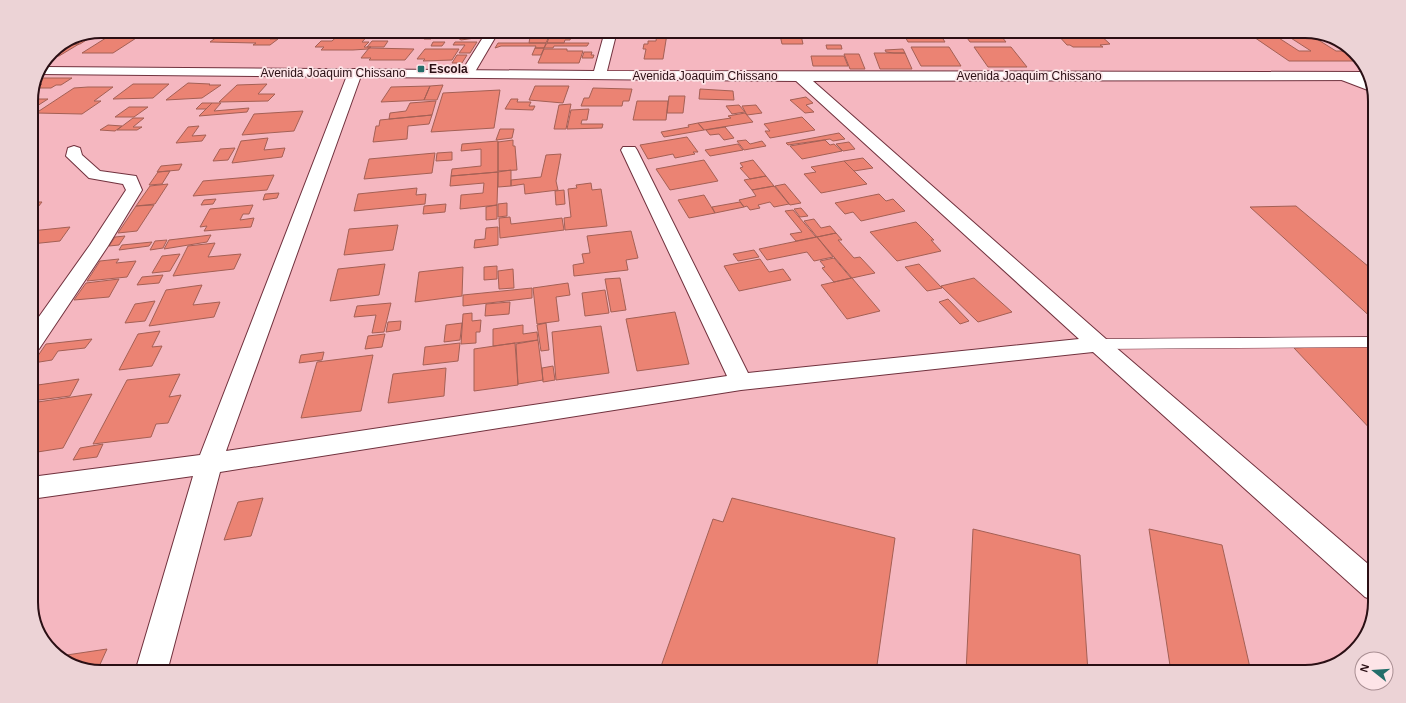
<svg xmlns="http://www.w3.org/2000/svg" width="1406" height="703" font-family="Arial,sans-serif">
<rect width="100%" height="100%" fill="#f5b7c0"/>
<path fill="#eb8373" stroke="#a46055" d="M117,31H147L113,53H82Z
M233,31H281L270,39H278L270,45H253L256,43L210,42L221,34Z
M343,31H372L362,42H369L364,47H371L368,49L353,50H321L324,47H315L321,41H332Z
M385,31H411L408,35H382Z
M430,31H437L431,39H424Z
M446,31H476L475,33H477L475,38L461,40L455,36L449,38L443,35Z
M779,31H800L803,44H782Z
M902,31H938L945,42H908Z
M962,31H997L1006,42H970Z
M1245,31H1268L1299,51H1311L1280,31H1304L1336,51H1350L1362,61H1289Z
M530,32H551L546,43H529L530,37H528Z
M551,32H573L570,40H565L564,43H547Z
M1010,32H1021L1025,38H1015Z
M1066,33L1099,34L1110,44L1100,45L1103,47H1073L1070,45H1067L1057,34H1067Z
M85,34H96L80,44H68L77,39H70L74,36Z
M657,34H667L663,59H644L646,49H643L644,44H648V41H656Z
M1325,36L1336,38L1349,50Z
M372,41H388L384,47H367Z
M433,42H445L442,46H431Z
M455,42H477L470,53H459L465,45H453Z
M498,43H546L544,48H535L536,46H501L495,48Z
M547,43H589L587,46H554L553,48H544Z
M62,44H79L59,56H49L52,51Z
M826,45H841L842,49H827Z
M911,47H949L961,66H921Z
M974,47H1011L1027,67H988Z
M369,48L414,49L405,60H369L371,58H361Z
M535,48H544L541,55H532Z
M425,49H459L452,60L423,61L425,59H417Z
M544,49H567V51H583L579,63H538Z
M903,49L905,53H894L886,52L885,50Z
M584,52H592L591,55H594L593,58H582Z
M874,53H905L912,69H880Z
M844,54H859L865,69H850Z
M457,55H467L462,63H452Z
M811,56H844L848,66H813Z
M40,78H72L61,85H56L51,88H37L42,84H37Z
M188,83L210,84L209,85H221L202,98L166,100Z
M133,84H169L153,98L113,99Z
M267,84L258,94H275L268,101L219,102L237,85Z
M443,85L437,100H424L430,86Z
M430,86L424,100L381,102L391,87Z
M535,86H569L563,103L529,100Z
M88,87H113L94,101H101L82,114L36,113L74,88Z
M593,88L629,89H632L629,101H623L622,106H581L584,98H589Z
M700,89L733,91L734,100L699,99Z
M500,90L494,128L431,132L443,93Z
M669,96H685L683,113H667Z
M806,97L813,103L806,105L814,112L805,113L790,100Z
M38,99H48L37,106H31V101Z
M511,99H518L517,102H531L529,106H535L533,110L505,109Z
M436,101L432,115L389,119L390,113L406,111L410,103Z
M637,101H668L666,120H633Z
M202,103H212L206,109H196Z
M212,103H221L214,111L249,108L247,112L199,116Z
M571,104L566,129H554L559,105Z
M739,105L745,112L732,114L726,106Z
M756,105L762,113L747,115L742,106Z
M129,107H148L134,117H115Z
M589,109L587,120H582L581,124H603L602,128L567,129L571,110Z
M303,111L294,131L242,135L254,114Z
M745,113L753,122L704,130L698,123L731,118L728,116Z
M432,115L429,124L408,126L407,139L373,142L376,126H379L380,120Z
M802,117L815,130L770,138L765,131H770L764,124Z
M133,118H144L133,127H142L137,130H117Z
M698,123L704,130L664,137L661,132L689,127L688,125Z
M108,125L122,126L115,131L100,130Z
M199,126L192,136L206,135L202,141L176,143L188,127Z
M725,127L734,138L724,140L719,134L710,135L706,130Z
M500,129H514L512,138L496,140Z
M839,133L845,139L833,141L830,139L788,145L786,143Z
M687,137L698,152H693L695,154L675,158L673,154L648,159L640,145Z
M268,138L264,150L285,148L282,157L232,163L241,141Z
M513,140V146H515L517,170L498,171V142Z
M746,140L750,144L762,141L766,146L744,150L737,141Z
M825,140L830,145L834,144L842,151L802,159L790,146Z
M498,141V172L451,176L452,169L481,166V149L461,151L462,144Z
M849,142L855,149L843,151L836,144Z
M738,144L743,150L710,156L705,150Z
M235,148L228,160L213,161L220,149Z
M452,152V160L436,161L437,153Z
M435,153L432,173L364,179L369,159Z
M561,154L556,181L558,190L525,194L524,184L511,186V180L541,177L546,155Z
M863,158L873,168L854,171L844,161Z
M704,160L718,181L670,190L656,169Z
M753,160L766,176L750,179L740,168L743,167L740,163Z
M844,161L867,184L821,193L804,174L816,172L811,167Z
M182,164L179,170L157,172L161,166Z
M511,170V186L498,187V172Z
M170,171L162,184L149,185L158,172Z
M498,172L497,205L460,209L461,195L483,193L484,183L450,186L451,176Z
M274,175L267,190L193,196L203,181Z
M766,176L774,186L752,190L744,180Z
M591,183L592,190L601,189L607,226L565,230L564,218L571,217L568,189L577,188L576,185Z
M168,184L155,204L136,206L150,186Z
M785,184L801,203L790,205L775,186Z
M774,186L789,204L774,207L770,202L758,205L760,208L750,210L747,206L744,207L739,200L756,196L752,190Z
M417,188L416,195L426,194L425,204L354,211L358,194Z
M564,190L565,204L556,205L555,191Z
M279,193L277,198L263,200L265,194Z
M879,194L886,201L893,199L905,211L861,221L853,212L845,214L835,203Z
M704,195L715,213L689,218L678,200Z
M37,198L34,202H42L38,207H31V199Z
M216,199L213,204L201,205L204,200Z
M740,202L744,207L715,213L712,207Z
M507,203V216L498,217V204Z
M446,204L445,212L423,214L424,206Z
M154,205L137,231L118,233L136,206Z
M253,205L249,214H243L240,220L254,218L251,227L204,231L207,226L200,227L210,209Z
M497,205V219L486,220V207Z
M1296,206L1375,272V321L1250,207Z
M801,208L808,216L800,217L794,209Z
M793,210L816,237L796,241L790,234L802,232L785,211Z
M510,217L511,224L562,218L564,230L500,238L499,218Z
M814,219L821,228L830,226L836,233L817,237L804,221Z
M916,222L934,240H931L941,251L897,261L870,232Z
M398,225L393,250L344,255L349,229Z
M70,227L60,241L31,244V231Z
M498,227V245L474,248L475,240L485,239L486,228Z
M631,231L638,258L626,260L628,270L574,276L573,265L584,263L582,254L590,253L587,236Z
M836,233L842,240H838L854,258L860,257L875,273L852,278L817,237Z
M211,235L207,242L164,249L169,240Z
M125,236L119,245L109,246L115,237Z
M817,237L833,257L814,261L807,252L767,260L759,249Z
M167,240L163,248L150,250L155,241Z
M152,242L149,246L119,250L122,245Z
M215,243L208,257L241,254L234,269L173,276L188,246Z
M754,250L759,257L738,261L733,254Z
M180,254L170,271L152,273L162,256Z
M834,258L851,278L834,282L822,268L825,267L820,261Z
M119,259L116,263L136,261L127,277L87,281L100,261Z
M760,259L769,272L783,269L791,280L739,291L724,266Z
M385,264L379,295L330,301L338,269Z
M919,264L942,288L927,291L905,267Z
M497,266V279L484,280V267Z
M463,267L462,296L415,302L419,272Z
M513,269L514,288L499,289L498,271Z
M163,275L159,283L137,285L142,277Z
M620,278L626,310L611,312L605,279Z
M852,278L880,311L847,319L821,285Z
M974,278L1012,312L978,322L941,286Z
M119,279L109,297L74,300L86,283Z
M568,283L570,295L556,297L559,321L537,324L533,288Z
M202,285L193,305L220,302L214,317L149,326L166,290Z
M532,288V298L463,306V295Z
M605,290L609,313L585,316L582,293Z
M948,299L969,321L960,324L939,302Z
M155,301L145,321L125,323L135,304Z
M510,302L509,314L485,316L486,304Z
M391,303L384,332L372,333L376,315L354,317L357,306Z
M675,312L689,364L637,371L626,319Z
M472,313V321L481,320L480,332H476V343L461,344L463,314Z
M401,321L400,330L386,332L388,322Z
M462,323L460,340L444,342L446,325Z
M546,323L549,350L541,351L537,325Z
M523,325V334L537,332L538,340L493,346V329Z
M601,326L609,373L556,380L552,332Z
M160,331L152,347L162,346L152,366L119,370L138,334Z
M385,334L382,347L365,349L368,336Z
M92,339L85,348L58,351L52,360L33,363L46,344Z
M538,340L543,380L518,384L516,344Z
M460,343L458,361L423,365L425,347Z
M515,343L518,385L474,391V349Z
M1375,344V434L1294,348Z
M324,352L322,360L299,363L301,355Z
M373,355L361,411L301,418L317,362Z
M553,366L555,380L543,382L542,368Z
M446,368L444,396L388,403L393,374Z
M180,374L169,397L181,395L168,423L156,424L151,437L93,444L127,380Z
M79,379L70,396L31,401V386Z
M92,394L63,448L31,453V403Z
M103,444L97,457L73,460L80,448Z
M263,498L251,536L224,540L238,502Z
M732,498L895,538L876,672H659L713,519L723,522Z
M973,529L1080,555L1088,672H966Z
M1149,529L1222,545L1251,672H1171Z
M107,649L97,671L70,665L60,656Z"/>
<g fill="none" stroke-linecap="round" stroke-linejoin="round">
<g stroke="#70313d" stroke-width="1">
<path id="lane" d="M1375,337V347L1098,349L1093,347L1091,344L1093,341L1098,339Z"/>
</g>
<g stroke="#70313d" stroke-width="2">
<path id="street" d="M487,31H499L472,77H462L460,74Z
M355,69L360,70L362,73L226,451L727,376L621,150L623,147H635L637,150L748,373L1079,339L795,80L793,77L795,74H805L1106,339L1375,570V601L1365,597L1093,352L741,390L220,472L167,672H135L193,476L31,499V477L200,455L348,73L350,70Z
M1344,72L1370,82L1373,92L1339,79L1337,76L1339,73Z
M74,146L80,148L82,155L100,171L136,176L142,190L108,246L39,349L31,351V328L90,245L126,190L123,184L89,178L66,156L68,148Z"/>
</g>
<g stroke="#70313d" stroke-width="2">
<path id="secondary" d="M605,31H617L607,71L1367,72L1369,80L800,81L41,74L44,67L594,71Z"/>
</g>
<use href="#lane" fill="#fff" fill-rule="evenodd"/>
<use href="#street" fill="#fff" fill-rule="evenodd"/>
<use href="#secondary" fill="#fff" fill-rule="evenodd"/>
</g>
<rect fill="#246e6a" stroke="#fde4e7" stroke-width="1.5" x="417" y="65" width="8" height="8" rx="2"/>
<g text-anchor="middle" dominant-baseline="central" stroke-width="3.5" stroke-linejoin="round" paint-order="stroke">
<g font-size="12" font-weight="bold" fill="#2a0f14" stroke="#fde4e7" text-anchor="start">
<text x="429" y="69">Escola</text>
</g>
<g font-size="12" fill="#2a0f14" stroke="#fde4e7">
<text x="333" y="73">Avenida Joaquim Chissano</text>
<text x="705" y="76">Avenida Joaquim Chissano</text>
<text x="1029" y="76">Avenida Joaquim Chissano</text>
</g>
</g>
<path d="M0 0H1406V703H0ZM101 38H1305A63 63 0 0 1 1368 101V602A63 63 0 0 1 1305 665H101A63 63 0 0 1 38 602V101A63 63 0 0 1 101 38Z" fill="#ecd3d6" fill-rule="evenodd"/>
<path fill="none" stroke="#2a0f14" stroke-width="2" d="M101 38H1305A63 63 0 0 1 1368 101V602A63 63 0 0 1 1305 665H101A63 63 0 0 1 38 602V101A63 63 0 0 1 101 38Z"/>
<g transform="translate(1374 671) rotate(287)"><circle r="19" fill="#fde4e7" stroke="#a98f93"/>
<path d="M0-3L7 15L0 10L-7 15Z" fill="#246e6a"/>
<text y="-6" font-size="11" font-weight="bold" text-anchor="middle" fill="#2a0f14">N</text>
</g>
</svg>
